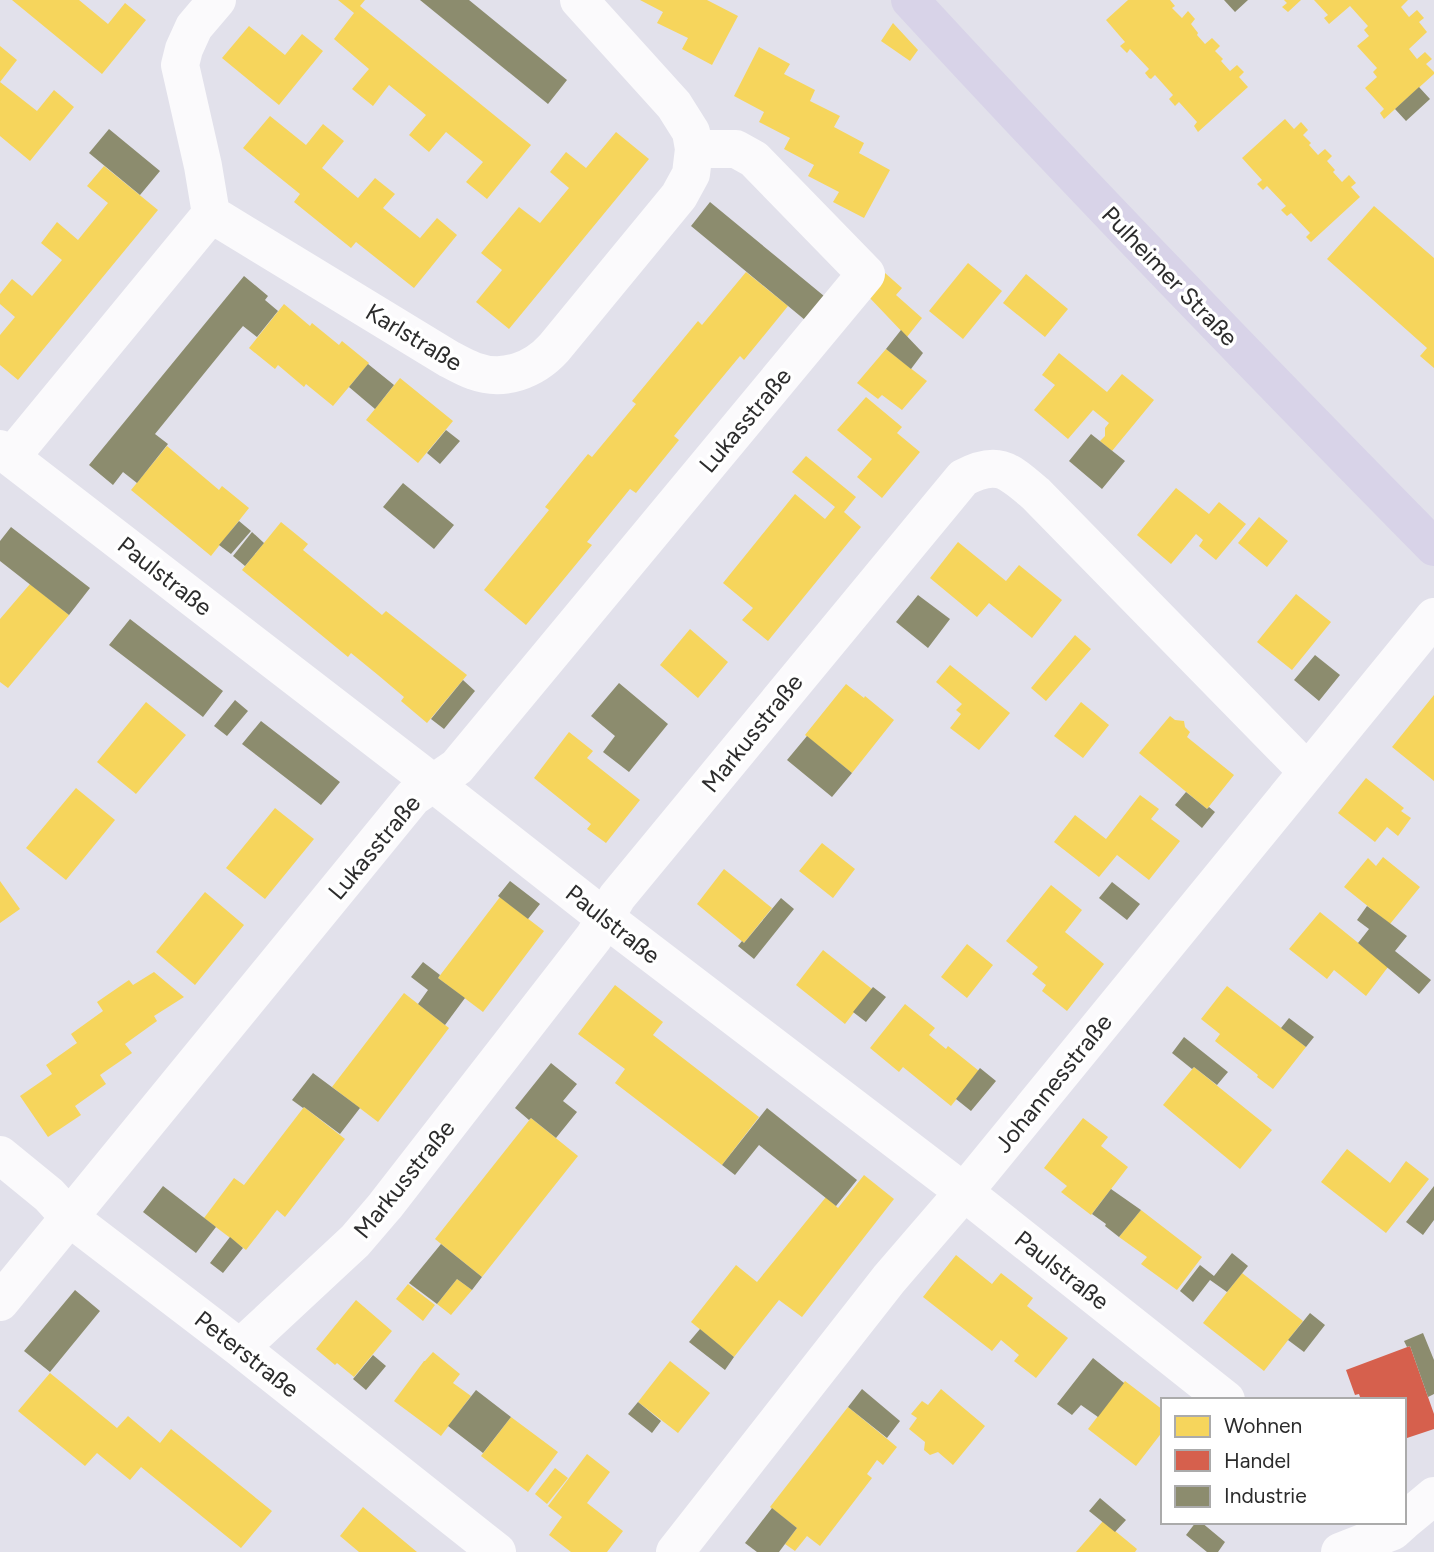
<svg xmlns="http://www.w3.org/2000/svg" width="1434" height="1552" font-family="Figtree,sans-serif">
<rect width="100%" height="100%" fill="#e2e1eb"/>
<path fill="#f6d55c" d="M12,0H79L108,24L125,3L146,20L102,74Z
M338,0H365L360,6L531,145L487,199L466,182L483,162L446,132L429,152L409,135L426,115L389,85L373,106L352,89L369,69L334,39L354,13Z
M640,0H707L738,16L712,65L682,49L688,38L657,23L663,12Z
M1128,0H1170L1175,6L1172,8L1182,18L1188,11L1195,19L1191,24L1198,33L1197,35L1205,44L1212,38L1220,46L1215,51L1223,59L1221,61L1230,71L1237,65L1244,72L1239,77L1248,87L1198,132L1194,126L1197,122L1179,102L1175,106L1169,99L1173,95L1155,75L1151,79L1149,78L1145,73L1149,69L1130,49L1127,53L1120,46L1125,42L1106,20Z
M1284,0H1301L1288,12L1282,7L1287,3Z
M1314,0H1408L1401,7L1409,17L1417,10L1424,18L1419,22L1427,32L1409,49L1417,59L1425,52L1432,59L1426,64L1434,72V74L1384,119L1380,113L1384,109L1365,88L1377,77L1373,72L1377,68L1357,46L1369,36L1364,30L1368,26L1350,6L1329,24L1324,18L1328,15Z
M893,23L918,50L910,61L881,41Z
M249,26L285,55L302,34L323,51L279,105L222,58Z
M0,46L17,60L0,82L37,111L54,90L74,107L30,161L0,136Z
M759,47L790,64L784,74L815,90L810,101L840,116L834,127L864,143L859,153L890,170L864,218L833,202L839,192L808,176L814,165L784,149L790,138L759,122L764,112L734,96Z
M270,116L306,145L323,124L344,141L322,168L358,198L375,178L395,194L383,208L420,238L437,218L457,235L414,288L356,242L351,248L294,202L300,194L243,148Z
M1285,119L1294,129L1301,122L1308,130L1303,135L1311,143L1309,145L1318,155L1325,149L1332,156L1327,161L1335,170L1333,172L1342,182L1349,175L1356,183L1351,187L1360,197L1311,242L1306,237L1310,233L1291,213L1287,216L1281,210L1286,206L1267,186L1263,190L1257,184L1262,180L1242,158Z
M616,132L649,159L509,329L476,302L502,270L481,253L519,207L540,223L569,188L550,172L566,152L586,168Z
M104,166L158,210L18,380L0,365V335L15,317L0,304V294L12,279L32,296L62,260L41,243L57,222L78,240L108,203L87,186Z
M1374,206L1434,258V368L1420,356L1427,348L1327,259Z
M968,263L1002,291L963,339L929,311Z
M746,272L788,306L744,360L740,356L696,409L674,436L679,440L636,493L630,489L587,542L592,545L526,625L484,590L549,510L545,507L588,454L592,457L636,404L632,401L698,321L702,325Z
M885,273L902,288L896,295L922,318L907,337L867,295Z
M1026,274L1068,309L1045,337L1003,303Z
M284,304L310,326L312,323L339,345L342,341L369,363L333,406L306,384L304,387L278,365L275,369L249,348Z
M886,349L927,381L902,410L882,395L878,399L857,383Z
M1059,353L1107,392L1122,374L1154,400L1112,451L1100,441L1105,436V428L1109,423L1093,410L1068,439L1034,410L1055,385L1042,375Z
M400,378L453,421L418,463L366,420Z
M866,397L902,427L897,433L920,452L882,498L857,477L872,459L837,430Z
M167,446L219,490L222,486L249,508L211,556L131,490Z
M806,456L856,497L844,512L861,527L768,641L742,620L753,608L723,583L795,494L825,519L835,507L792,472Z
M1176,488L1209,514L1219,502L1246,524L1216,560L1199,546L1203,540L1196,534L1171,564L1137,535Z
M1259,517L1288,541L1267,567L1238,543Z
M281,522L308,544L303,550L382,615L386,611L467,675L427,723L401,701L404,697L378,675L351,653L348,657L242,570Z
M958,542L1006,581L1019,565L1062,600L1032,638L989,603L977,617L930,578Z
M30,584L69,615L8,688L0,682V619Z
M1296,594L1331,622L1292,670L1257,642Z
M690,629L728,662L698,698L660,665Z
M1075,635L1091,649L1046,701L1031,688Z
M950,665L1010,713L979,750L950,728L961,714L956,710L962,704L936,682Z
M846,684L864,698L865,696L894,720L852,773L805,735Z
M1434,695V781L1392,747Z
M146,702L186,735L136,794L97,762Z
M1081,702L1109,725L1083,758L1054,736Z
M1170,716L1175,720L1184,721L1185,727L1190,732L1187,737L1234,775L1207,809L1139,753Z
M569,732L593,751L587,758L640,800L606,843L587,829L591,824L534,778Z
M1366,778L1404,808L1401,811L1411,818L1398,836L1387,827L1375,842L1338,813Z
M76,788L115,820L66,880L26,848Z
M1140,795L1159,809L1151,819L1180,841L1149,880L1117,855L1099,877L1054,842L1075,815L1106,839Z
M275,808L314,839L265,899L226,868Z
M822,843L855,869L833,898L799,871Z
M1383,857L1420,887L1390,924L1344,887L1368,858L1376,866Z
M724,869L772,908L744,943L697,904Z
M0,881L20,909L0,923Z
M1051,885L1082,910L1065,932L1104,964L1067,1011L1042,991L1046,985L1032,974L1038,967L1006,941Z
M205,892L244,925L195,985L156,952Z
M500,897L544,931L483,1012L438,978Z
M1320,912L1388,967L1366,996L1334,970L1327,979L1289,949Z
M967,944L993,965L967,998L941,977Z
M823,950L872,989L845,1024L796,985Z
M154,972L184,997L154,1016L157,1021L125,1044L132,1053L100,1075L106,1084L75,1106L81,1115L48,1137L20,1096L52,1074L46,1065L77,1043L71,1034L103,1011L97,1002L129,980L133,985Z
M615,985L663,1022L653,1035L759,1117L722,1165L615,1083L625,1069L578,1034Z
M1227,986L1306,1047L1273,1089L1257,1077L1258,1075L1215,1041L1220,1034L1201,1019Z
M404,993L449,1028L378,1122L332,1087Z
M905,1004L935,1028L929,1035L946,1049L948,1046L979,1071L951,1106L903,1067L899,1072L870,1048Z
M1194,1067L1272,1130L1240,1169L1163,1105Z
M304,1107L345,1139L285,1217L277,1210L246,1250L204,1218L234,1178L244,1185Z
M531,1118L578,1156L482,1277L435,1239Z
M1083,1118L1108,1137L1101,1146L1128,1167L1091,1215L1061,1192L1067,1186L1044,1168Z
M1347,1149L1390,1183L1406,1161L1429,1179L1386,1233L1321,1182Z
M864,1175L894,1199L802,1317L779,1300L734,1357L691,1322L736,1265L757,1282L826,1197L838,1208Z
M1141,1210L1202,1257L1177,1290L1141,1264L1147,1257L1119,1237Z
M956,1255L992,1284L1001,1273L1033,1298L1027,1306L1068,1338L1036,1378L1014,1361L1019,1355L1001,1340L992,1351L923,1297Z
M1242,1273L1303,1321L1264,1371L1203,1323Z
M457,1279L472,1290L451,1315L437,1304Z
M408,1284L435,1305L423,1321L396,1299Z
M356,1300L392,1331L354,1377L337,1363L335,1365L316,1349Z
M433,1352L460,1374L453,1383L471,1396L441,1436L394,1401L424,1361H425Z
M670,1361L710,1393L678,1433L638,1402Z
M50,1373L117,1428L128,1416L160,1443L171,1429L272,1511L241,1548L141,1467L130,1480L97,1453L85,1466L18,1411Z
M1125,1381L1163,1410V1431L1136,1466L1088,1429Z
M941,1389L985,1426L953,1465L938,1452L930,1455L924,1450L925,1442L909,1429L917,1418L911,1414L922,1401L928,1405Z
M848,1407L897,1447L883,1465L877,1460L867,1474L872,1478L820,1546L807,1536L795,1551L785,1544L797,1528L770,1507Z
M511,1417L558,1452L528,1492L481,1456Z
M587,1454L610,1472L587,1503L623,1531L607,1552H571L549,1535L562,1517L548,1506Z
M555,1468L568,1478L547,1504L535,1494Z
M363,1507L417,1552H359L340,1536Z
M1103,1521L1137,1549L1135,1552H1076Z"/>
<path fill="#d6604d" d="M1410,1346L1434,1414V1429L1404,1439V1400H1361L1359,1394L1355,1395L1346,1370Z"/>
<path fill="#8c8c6e" d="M420,0H469L567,80L548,104Z
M1224,0H1248L1235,12Z
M1419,87L1430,99L1406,121L1395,109Z
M109,129L160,171L140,195L89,153Z
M710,202L824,296L805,320L691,226Z
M244,276L268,296L265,300L278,311L257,337L243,326L237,333L155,434L168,444L137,483L123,472L113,485L89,465Z
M901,330L923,353L911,369L886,349Z
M368,364L394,385L375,409L349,387Z
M446,430L460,441L440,464L427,453Z
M1091,434L1125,461L1102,489L1069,461Z
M403,483L454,525L434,549L383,507Z
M239,521L251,531L231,554L219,545Z
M11,527L90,588L69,615L0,561V541Z
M252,532L264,543L245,566L233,556Z
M918,595L950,619L928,648L896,622Z
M130,619L223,691L203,717L109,645Z
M1315,655L1340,675L1319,701L1294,680Z
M463,680L475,691L444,729L431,719Z
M619,683L668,724L629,772L603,752L615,736L591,716Z
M235,700L248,711L227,736L214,726Z
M261,721L340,782L321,805L242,744Z
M807,736L852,773L832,797L787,760Z
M1186,792L1207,809L1209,807L1215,812L1202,828L1175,805Z
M510,881L540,904L528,919L498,896Z
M1112,882L1140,904L1127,920L1099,898Z
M781,898L794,909L754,959L738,946L742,941L744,943Z
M1367,906L1407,936L1395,951L1431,980L1419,994L1358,943L1369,929L1357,920Z
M423,962L440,975L438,978L465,998L445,1025L418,1004L428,990L411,977Z
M873,987L886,997L866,1022L853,1012Z
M1289,1018L1314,1037L1306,1047L1281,1028Z
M1184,1037L1228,1072L1217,1085L1194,1067L1192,1069L1172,1053Z
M551,1063L577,1084L563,1101L577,1112L556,1138L531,1118L529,1120L515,1108Z
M980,1068L996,1081L971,1111L956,1099Z
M313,1073L360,1108L340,1134L304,1107L303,1108L292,1100Z
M767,1108L857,1180L836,1206L759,1145L735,1175L722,1165Z
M163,1186L216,1227L196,1253L143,1212Z
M1434,1186V1220L1423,1235L1406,1222Z
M1111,1189L1141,1210L1119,1237L1105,1226L1106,1224L1092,1214Z
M230,1237L243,1248L223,1273L210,1263Z
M441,1244L482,1277L472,1290L457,1279L437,1304L409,1283Z
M1232,1253L1248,1266L1227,1292L1210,1280L1193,1302L1180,1291L1200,1265L1214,1276Z
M75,1290L100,1311L50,1372L24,1351Z
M1310,1313L1325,1325L1304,1352L1288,1340Z
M700,1329L734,1357L725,1370L689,1342Z
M1423,1333L1434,1360V1394L1428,1397L1410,1346L1407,1347L1404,1341Z
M373,1355L386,1366L366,1390L353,1379Z
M1093,1358L1124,1383L1098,1417L1081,1405L1072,1415L1057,1404Z
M862,1389L900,1421L887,1438L848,1407Z
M476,1390L511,1417L483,1453L448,1426Z
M638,1402L661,1421L652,1433L628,1414Z
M1100,1498L1126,1520L1115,1532L1089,1511Z
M772,1508L797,1528L779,1552H757L745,1543Z
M1196,1522H1201L1225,1542L1218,1552H1207L1186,1535Z"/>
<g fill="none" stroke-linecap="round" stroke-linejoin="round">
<path stroke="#fbfafc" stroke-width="38" d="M211,214L449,359C457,363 465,368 474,371C504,382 534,370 554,348L679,196L691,174L694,149L691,132L674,105L579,0
M0,449L433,783L605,918L964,1192L1226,1400
M11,457L211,214L203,166L180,65L184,49L194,27L217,0
M0,1155L49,1195L70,1218L240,1348L497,1552
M0,1302L413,797L457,767L866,274L754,159L736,149H694
M240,1348L355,1241L385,1206L594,937L617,897L963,478C998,459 1009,471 1036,494L1307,771
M1404,1521L1434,1496
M675,1552L889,1279L964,1192L1434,617
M1340,1552L1393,1531L1403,1522"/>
<path stroke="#d8d3e8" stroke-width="38" d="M910,0C1081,186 1257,367 1434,547"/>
</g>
<g text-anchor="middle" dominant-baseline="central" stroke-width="7" stroke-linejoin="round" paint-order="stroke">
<g font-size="24" fill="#2c2c2c" stroke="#fff">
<text transform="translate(1170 276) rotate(46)">Pulheimer Straße</text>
<text transform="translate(414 337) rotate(31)">Karlstraße</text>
<text transform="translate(745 420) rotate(-50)">Lukasstraße</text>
<text transform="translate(165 576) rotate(38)">Paulstraße</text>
<text transform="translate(752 733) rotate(-51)">Markusstraße</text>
<text transform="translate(374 847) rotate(-50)">Lukasstraße</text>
<text transform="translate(613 924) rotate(38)">Paulstraße</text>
<text transform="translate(1053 1083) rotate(-51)">Johannesstraße</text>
<text transform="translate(404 1179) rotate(-51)">Markusstraße</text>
<text transform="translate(1062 1270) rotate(38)">Paulstraße</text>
<text transform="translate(247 1354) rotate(38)">Peterstraße</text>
</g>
</g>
<rect x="1161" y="1398" width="245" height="126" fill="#ffffff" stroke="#ababab" stroke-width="2"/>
<rect x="1175" y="1416" width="35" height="21" fill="#f6d55c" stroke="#ababab" stroke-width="2"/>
<text x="1224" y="1433" font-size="21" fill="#2c2c2c">Wohnen</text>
<rect x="1175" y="1450" width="35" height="21" fill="#d6604d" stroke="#ababab" stroke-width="2"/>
<text x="1224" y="1468" font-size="21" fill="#2c2c2c">Handel</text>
<rect x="1175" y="1486" width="35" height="21" fill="#8c8c6e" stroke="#ababab" stroke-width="2"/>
<text x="1224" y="1503" font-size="21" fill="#2c2c2c">Industrie</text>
</svg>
